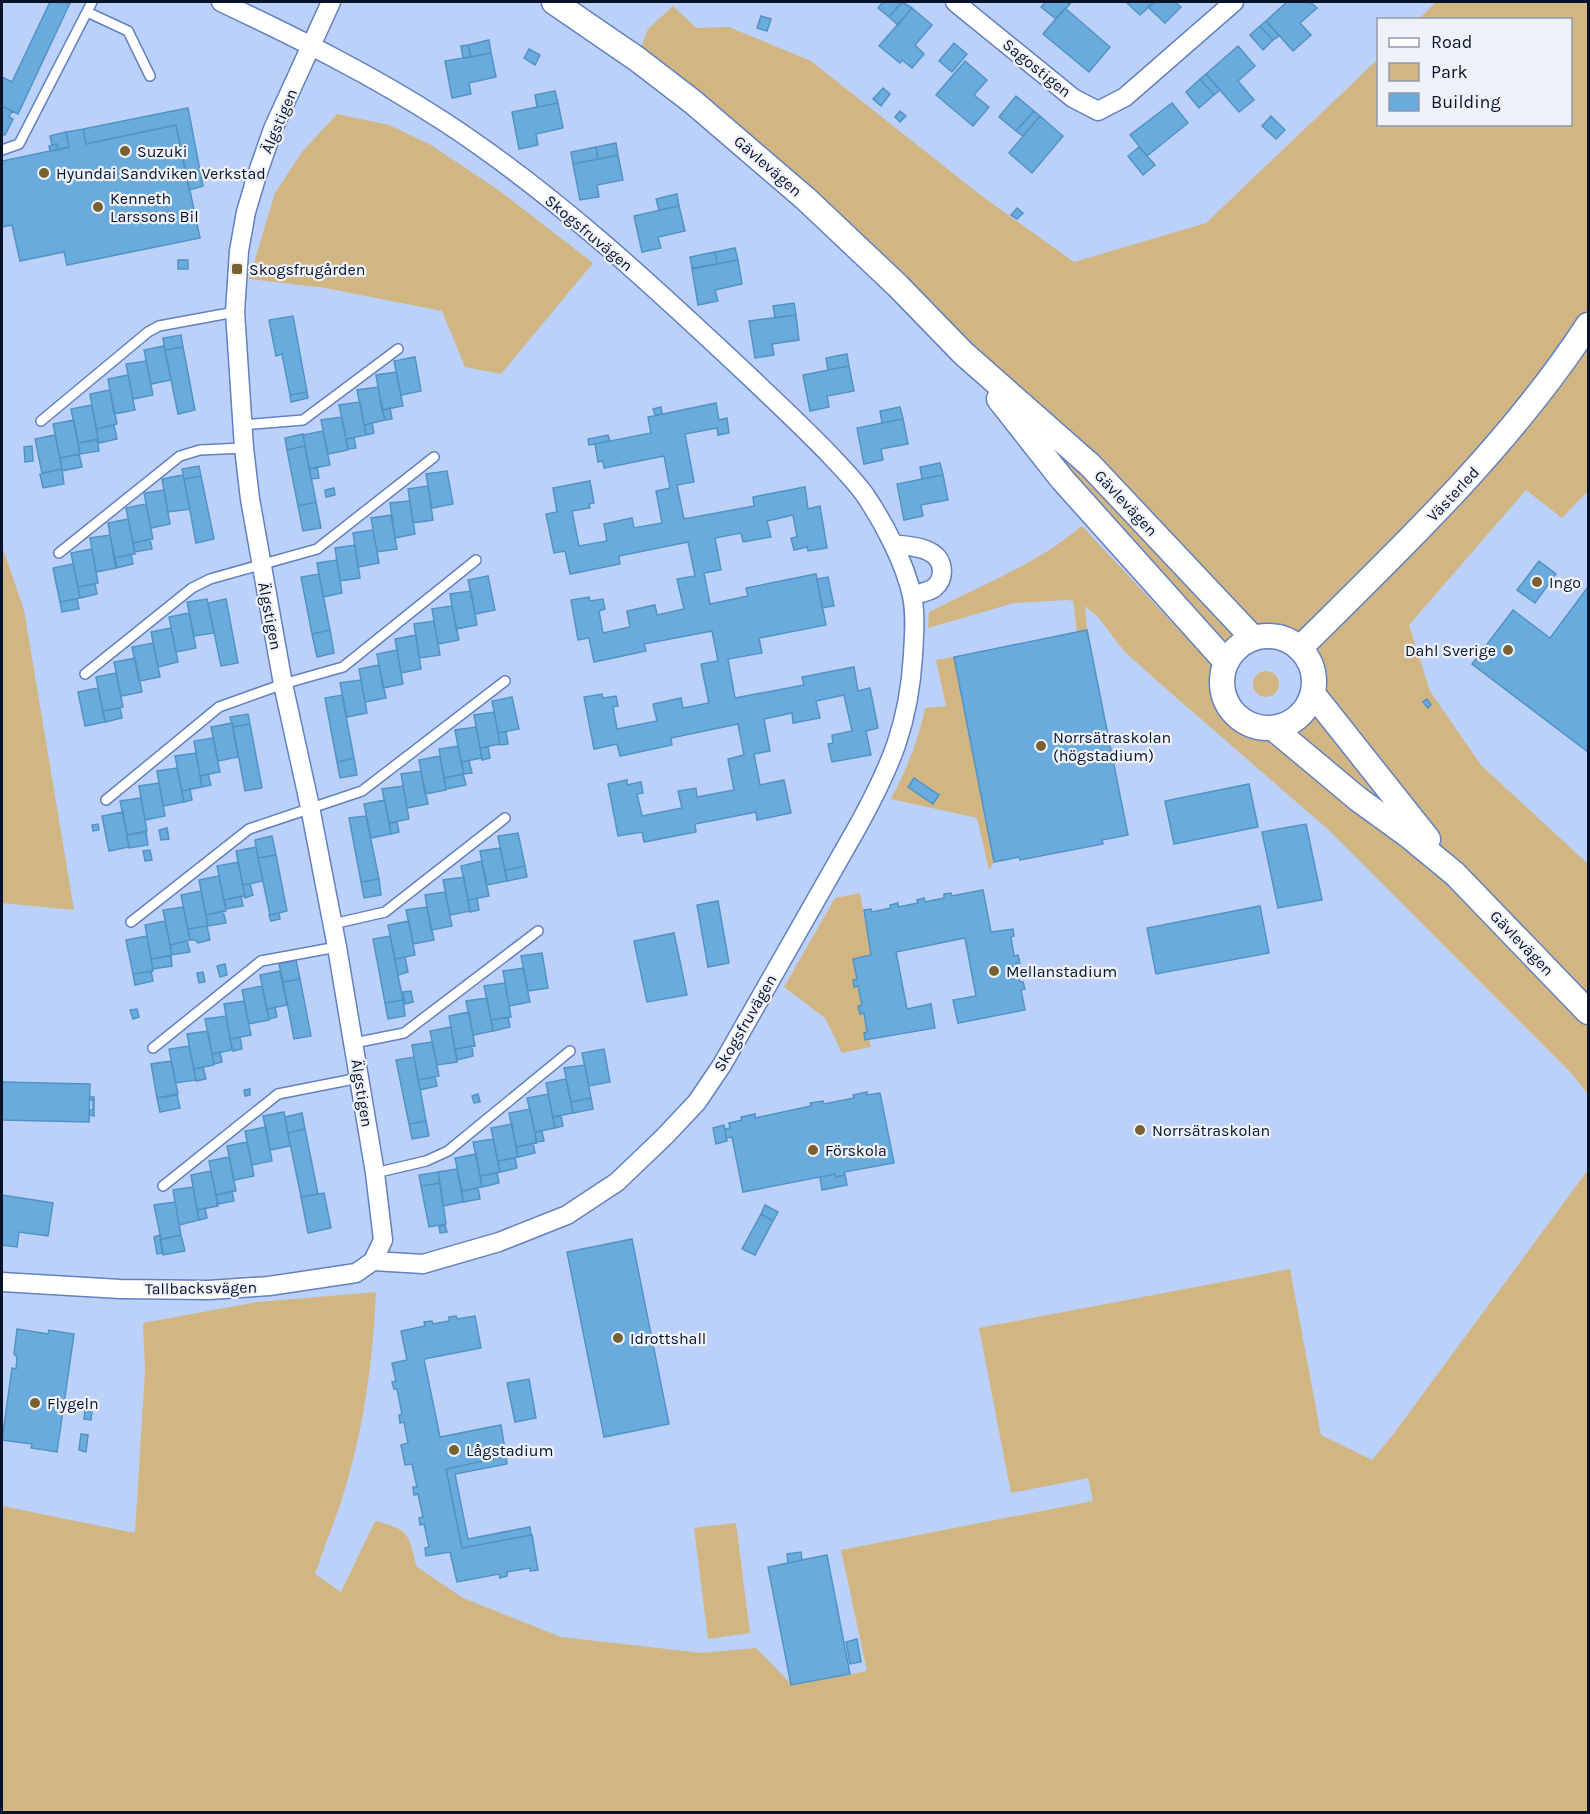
<svg xmlns="http://www.w3.org/2000/svg" width="1590" height="1814" font-family="Karla,sans-serif">
<rect width="100%" height="100%" fill="#bcd1f9"/>
<path fill="#d1b683" fill-rule="evenodd" d="M1436,2H1588V495L1586,493L1562,518L1526,490L1409,625L1430,691L1481,765L1588,864V1094L1571,1073L1331,832L1156,680L1124,651L1098,617L1085,606L1087,630L1077,632L1073,601L1067,600L1014,603L928,628L929,612C981,586 1038,563 1082,526L1180,631L1191,623L963,353L637,59L648,29L673,6L696,28L729,27L811,61L983,197L1074,262L1206,223L1378,59V124H1570V20L1419,19ZM1266,636C1334,640 1326,733 1264,727C1245,725 1234,715 1226,699C1212,667 1237,641 1266,636Z
M337,114L389,125L431,145L500,191L593,263L501,374L465,367L442,311L325,288L249,279L275,193L302,152Z
M2,546L24,610L74,910L2,903Z
M954,657L994,862L989,870L977,818L891,799C906,770 919,740 925,708L946,706L936,660Z
M1253 684a13 13 0 1 1 26 0a13 13 0 1 1-26 0Z
M860,893L871,955L853,959L857,979L853,980L854,987L858,986L862,1005L859,1006L860,1013H864L867,1032L864,1033L865,1040H869L871,1047L842,1053L825,1018L784,987L835,898Z
M1588,1170V1812H2V1506L135,1533L145,1371L143,1323L258,1302L376,1292C373,1363 363,1436 340,1505C332,1528 323,1551 315,1574L341,1592L375,1521C411,1530 407,1533 417,1567L463,1598L561,1637L702,1653L756,1648L792,1685L867,1671L841,1550L1093,1501L1088,1478L1011,1493L979,1328L1290,1269L1321,1435L1372,1460L1392,1436Z
M736,1523L750,1633L708,1639L694,1528Z"/>
<path fill="#69abdd" stroke="#5193c4" stroke-width="1.5" d="M50,2L70,3L18,114L2,106V77L12,82Z
M883,2H902L889,17L878,8Z
M902,2L912,8L898,25L889,17Z
M1046,2H1066L1070,4L1056,19L1041,7Z
M1126,2H1154L1140,15Z
M1154,2H1175L1181,7L1165,23L1148,7Z
M1287,2H1310L1317,8L1300,23L1311,35L1293,51L1266,21Z
M912,8L932,25L915,45L924,54L912,68L902,60L900,63L879,46Z
M1065,8L1110,47L1089,72L1043,34Z
M761,16L771,19L767,31L757,28Z
M1266,21L1279,36L1273,40L1260,26Z
M1260,26L1273,40L1263,50L1250,35Z
M489,40L491,53L471,57L468,45Z
M954,43L967,54L952,72L939,61Z
M468,45L471,57L463,58L461,46Z
M1238,46L1255,66L1238,81L1254,100L1239,112L1206,74Z
M529,49L540,55L535,65L524,58Z
M491,53L496,77L469,83L471,94L452,98L445,61Z
M965,61L987,80L974,95L989,107L973,126L936,95Z
M1206,74L1220,90L1214,95L1200,79Z
M1200,79L1214,95L1199,108L1186,92Z
M883,88L890,94L881,106L873,99Z
M555,91L558,103L537,107L535,95Z
M1016,96L1034,111L1016,131L999,117Z
M558,103L563,128L536,134L538,145L519,149L512,112Z
M1172,103L1188,123L1147,156L1130,135Z
M2,106L12,111L9,117L13,119L5,135L2,134Z
M188,108L203,186L189,190L176,125L86,144L83,129Z
M900,111L906,116L900,122L895,117Z
M1034,111L1040,116L1023,136L1016,131Z
M1040,116L1063,136L1032,173L1009,153Z
M1271,116L1285,130L1276,139L1262,126Z
M176,125L200,238L67,265L64,252L20,261L12,225L2,227V161L69,147L66,132L83,129L86,144Z
M66,132L69,147L58,150L57,144L52,145L50,136Z
M616,143L618,155L598,159L596,147Z
M57,144L58,150L50,151L49,146Z
M596,147L598,159L573,164L571,152Z
M1139,147L1155,165L1143,175L1128,156Z
M618,155L623,180L597,185L599,197L580,200L573,164Z
M677,194L679,206L659,210L656,199Z
M679,206L685,231L658,237L661,248L642,252L634,216Z
M1017,208L1023,213L1017,219L1011,215Z
M735,248L738,260L717,264L715,252Z
M715,252L717,264L692,268L690,257Z
M178,260H188V269H178Z
M738,260L742,284L715,290L718,301L698,305L692,269Z
M794,303L796,315L775,318L773,306Z
M796,315L799,340L772,344L774,355L755,358L749,321Z
M293,316L307,392L290,395L282,354L276,356L269,320Z
M181,335L183,347L165,350L163,338Z
M164,346L171,380L151,384L144,350Z
M183,347L195,410L178,414L165,350Z
M847,354L849,366L828,370L826,358Z
M415,357L421,391L401,395L394,361Z
M146,361L153,395L133,399L126,364Z
M849,366L854,391L827,396L829,407L810,411L803,375Z
M396,372L403,406L382,410L376,375Z
M128,375L135,410L114,414L108,379Z
M378,387L385,420L364,425L357,390Z
M110,390L117,424L96,429L90,394Z
M307,392L308,398L291,402L290,395Z
M360,402L366,435L346,439L339,405Z
M716,403L719,420L727,418L729,433L718,435L717,428L685,434L694,482L677,485L684,519L754,506L753,497L805,487L808,509L820,506L827,548L808,551L807,547L794,550L791,538L797,537L793,515L767,521L771,537L743,542L741,533L715,538L721,570L704,573L710,604L748,596L746,588L816,574L826,625L759,638L762,653L728,659L735,698L804,685L802,677L854,667L858,691L870,688L878,728L866,731L871,755L832,762L828,744L833,743L832,735L852,731L844,695L816,701L820,718L793,723L792,713L764,719L770,751L754,754L760,785L784,780L791,813L757,820L756,812L695,824L696,832L644,842L642,832L618,836L608,784L627,780V785L641,782L643,793L637,794L642,816L682,808L678,791L696,788L697,797L734,790L728,759L744,755L738,724L671,738L672,745L620,756L617,744L594,749L584,697L602,694L603,698L616,696L618,706L613,707L617,729L657,721L653,704L681,698L683,708L709,703L701,664L718,661L712,631L644,644L646,651L594,662L589,638L578,640L571,600L589,597L590,601L603,599L605,609L599,611L603,633L630,627L627,611L655,605L657,615L684,609L677,579L695,576L688,542L619,556L620,564L570,574L565,551L554,553L546,514L557,512L553,488L590,481L594,503L589,504L590,508L572,511L579,546L607,541L604,524L632,518L634,528L662,523L656,491L670,488L664,456L604,468L603,461L598,462L595,444L651,433L648,417Z
M92,405L98,439L78,443L71,409Z
M661,407L662,414L655,415L653,409Z
M900,407L903,419L882,423L880,411Z
M390,408L392,419L385,420L382,410Z
M342,417L348,450L328,454L321,420Z
M903,419L908,444L881,449L883,460L864,464L857,428Z
M74,420L80,454L60,458L53,424Z
M372,423L374,433L366,435L364,425Z
M114,425L117,439L99,443L96,429Z
M323,431L330,465L309,469L303,435Z
M303,434L305,446L287,450L285,438Z
M55,435L62,469L42,473L35,439Z
M608,435L610,441L589,445L588,439Z
M354,438L356,448L348,449L346,439Z
M97,440L99,451L80,454L78,443Z
M32,446L33,461L25,462L24,447Z
M305,446L316,502L298,506L287,450Z
M79,454L82,467L62,471L60,458Z
M940,463L943,475L922,479L920,467Z
M199,466L201,476L184,479L182,469Z
M317,467L319,478L311,479L309,469Z
M62,469L64,484L43,488L40,474Z
M447,471L453,504L432,508L426,474Z
M183,475L190,509L168,512L162,479Z
M943,475L948,500L921,505L923,516L904,520L897,484Z
M201,476L214,539L196,543L184,479Z
M428,486L433,520L413,523L408,489Z
M334,488L335,495L326,497L325,490Z
M164,490L170,524L151,528L144,493Z
M410,501L415,534L395,538L390,503Z
M316,502L321,528L303,531L298,506Z
M146,504L153,539L133,543L126,508Z
M391,515L397,549L377,552L371,518Z
M128,519L135,554L114,558L108,523Z
M373,530L379,563L358,567L353,533Z
M110,535L117,568L96,572L90,538Z
M150,539L152,549L135,552L133,543Z
M355,545L360,578L340,581L335,548Z
M92,549L98,583L78,587L71,553Z
M131,554L133,564L116,568L114,558Z
M337,560L342,593L323,597L317,563Z
M1539,561L1556,574L1535,603L1517,590Z
M73,564L80,598L60,602L53,568Z
M319,574L330,630L312,634L301,577Z
M488,576L495,610L475,614L468,580Z
M828,577L834,606L822,608L817,579Z
M95,584L97,594L80,598L78,587Z
M1588,587V752L1472,664L1513,610L1550,638Z
M471,591L477,625L456,629L450,594Z
M77,599L79,609L62,612L60,602Z
M207,599L214,633L194,636L187,602Z
M226,599L238,663L221,666L208,603Z
M452,606L459,640L438,644L432,609Z
M189,613L196,648L176,652L169,617Z
M434,621L440,655L419,658L414,624Z
M171,628L178,662L158,667L151,632Z
M330,630L334,653L317,657L312,634Z
M1087,630L1128,835L1102,840L1103,844L1020,860L1019,857L994,862L954,657Z
M416,635L421,669L401,673L395,639Z
M153,643L160,677L139,681L132,647Z
M397,650L403,684L383,688L377,654Z
M135,658L142,692L121,696L114,662Z
M379,665L386,698L365,702L359,669Z
M116,673L123,707L103,711L96,677Z
M361,680L367,713L347,717L340,683Z
M98,688L105,722L85,726L78,692Z
M342,695L354,758L337,762L325,698Z
M512,697L519,729L498,733L492,701Z
M1427,699L1431,705L1428,708L1423,702Z
M120,708L122,718L105,722L103,711Z
M494,712L500,744L480,748L474,715Z
M248,714L250,724L233,727L230,717Z
M232,723L238,757L218,761L211,727Z
M250,724L262,788L245,791L233,727Z
M476,727L482,758L461,762L455,730Z
M506,732L508,744L500,745L498,733Z
M213,738L220,772L200,776L194,741Z
M458,746L464,774L444,778L439,749Z
M488,747L490,758L482,760L480,748Z
M196,753L202,787L182,791L175,756Z
M440,756L446,790L425,794L419,760Z
M354,758L357,775L340,778L337,762Z
M469,761L472,773L464,774L461,762Z
M177,768L184,802L163,806L157,771Z
M421,771L428,804L407,808L401,774Z
M208,774L211,785L202,787L200,776Z
M463,774L466,785L446,789L444,778Z
M914,778L939,795L933,804L908,787Z
M159,783L165,816L145,820L139,786Z
M1249,784L1258,827L1174,844L1165,801Z
M403,786L409,819L389,823L382,789Z
M190,789L192,800L184,802L182,791Z
M141,798L147,831L127,835L120,801Z
M385,800L391,834L371,838L364,804Z
M123,812L129,847L109,851L102,816Z
M366,816L379,879L361,882L349,818Z
M397,822L399,832L391,834L389,823Z
M98,824L99,830L93,831L92,825Z
M1306,824L1322,900L1278,908L1262,832Z
M167,828L169,839L161,840L159,830Z
M146,832L148,845L129,848L127,835Z
M518,833L525,866L505,870L498,836Z
M272,836L276,855L258,858L255,840Z
M256,847L263,881L243,885L236,851Z
M500,848L507,881L486,885L480,851Z
M150,850L152,860L145,861L143,851Z
M276,855L287,911L270,915L258,858Z
M482,861L489,896L468,900L461,866Z
M238,862L245,896L224,900L217,866Z
M525,866L527,877L507,881L505,870Z
M219,876L226,911L206,915L199,880Z
M464,877L470,911L450,915L443,880Z
M379,879L381,895L364,898L361,882Z
M250,884L253,895L245,898L243,885Z
M983,890L991,932L1013,929L1014,936L1011,937L1014,956L1018,955L1020,963H1016L1020,982H1023L1025,989L1021,990L1025,1010L958,1023L953,1000L976,996L965,938L896,952L907,1009L931,1004L935,1028L865,1040L864,1033L867,1032L864,1013L860,1014L858,1006L862,1005L858,986L854,987L853,980L857,979L853,959L871,955L864,910L871,909L872,912L891,908L890,905L898,903V907L918,903L917,900L924,898L925,902L944,898V894L951,893L952,896Z
M201,891L208,926L188,929L181,895Z
M445,892L452,926L431,930L425,895Z
M241,896L243,906L226,909L224,900Z
M477,898L479,910L470,912L468,900Z
M718,901L729,963L708,967L697,905Z
M1260,906L1269,953L1156,974L1147,928Z
M183,907L190,940L170,945L163,910Z
M427,907L434,940L413,944L406,910Z
M223,911L226,923L208,926L206,915Z
M279,913L280,919L271,921L269,915Z
M165,921L172,955L151,959L145,925Z
M409,921L415,955L395,959L388,925Z
M207,926L210,940L198,943L195,940H190L188,929Z
M674,933L687,995L647,1002L634,941Z
M147,936L153,971L133,974L126,940Z
M390,936L403,1000L385,1003L373,939Z
M187,941L190,952L172,955L170,945Z
M542,953L548,988L528,991L521,956Z
M171,956L172,966L153,969L151,959Z
M405,957L408,972L398,975L395,959Z
M296,960L300,979L283,982L279,964Z
M225,964L227,975L220,977L217,966Z
M523,968L530,1002L509,1006L503,971Z
M151,971L153,981L135,985L133,974Z
M280,971L287,1005L267,1009L260,975Z
M203,972L205,982L199,983L197,973Z
M300,979L311,1036L294,1039L283,982Z
M505,983L511,1017L491,1020L484,986Z
M262,986L269,1020L249,1024L242,990Z
M411,991L413,1002L405,1004L403,992Z
M487,998L493,1031L473,1035L466,1001Z
M403,1000L405,1016L388,1019L385,1003Z
M244,1001L251,1035L230,1039L224,1004Z
M275,1007L277,1017L269,1019L267,1009Z
M137,1009L139,1017L133,1019L130,1010Z
M469,1012L475,1046L455,1049L449,1016Z
M226,1016L232,1050L212,1054L205,1019Z
M508,1017L510,1027L493,1031L491,1020Z
M451,1027L457,1062L437,1065L430,1031Z
M208,1031L214,1065L194,1069L187,1034Z
M240,1037L242,1049L233,1051L230,1039Z
M432,1042L439,1076L418,1080L412,1045Z
M189,1046L196,1080L176,1083L169,1049Z
M472,1046L473,1056L457,1060L455,1049Z
M604,1049L610,1082L589,1086L582,1053Z
M220,1052L222,1062L214,1064L212,1054Z
M414,1057L426,1121L409,1124L396,1060Z
M171,1061L178,1094L157,1098L151,1064Z
M585,1065L591,1098L571,1102L564,1068Z
M203,1067L206,1079L196,1081L194,1069Z
M435,1077L437,1086L420,1090L418,1080Z
M566,1079L573,1113L553,1117L546,1083Z
M2,1082L90,1084L89,1122L2,1120Z
M250,1089V1095L245,1096L244,1090Z
M867,1092V1095L880,1093L894,1163L844,1172L845,1175L836,1177L835,1174L743,1192L732,1137L726,1138L725,1129L730,1128L729,1123L742,1120L741,1117L755,1114V1118L811,1106L810,1103L823,1101L824,1104L854,1098L853,1095Z
M478,1094L480,1102L474,1103L472,1096Z
M548,1094L555,1128L535,1132L527,1098Z
M177,1095L180,1108L160,1112L157,1098Z
M90,1097H94V1116L89,1115V1110H93V1100H90Z
M591,1098L593,1109L573,1113L571,1102Z
M530,1109L537,1143L516,1147L509,1113Z
M284,1112L290,1146L270,1150L263,1116Z
M302,1113L305,1129L288,1133L285,1117Z
M561,1116L563,1126L555,1128L553,1117Z
M426,1121L429,1136L412,1139L409,1124Z
M512,1124L518,1157L498,1161L491,1128Z
M724,1125L727,1141L716,1144L713,1128Z
M266,1127L272,1161L252,1165L245,1131Z
M305,1129L318,1194L301,1197L288,1133Z
M542,1131L544,1141L536,1142L535,1132Z
M493,1139L500,1172L480,1176L473,1142Z
M247,1142L254,1176L234,1180L227,1146Z
M533,1143L535,1153L518,1157L516,1147Z
M476,1154L482,1187L462,1191L455,1158Z
M229,1157L236,1191L216,1195L209,1161Z
M515,1158L517,1168L500,1172L498,1161Z
M457,1169L463,1202L443,1206L438,1172Z
M211,1171L218,1206L197,1210L191,1175Z
M438,1172L440,1183L421,1186L419,1175Z
M497,1173L499,1183L482,1187L480,1176Z
M835,1174L836,1177L845,1175L847,1185L822,1190L820,1177Z
M440,1183L446,1224L429,1227L421,1186Z
M193,1187L199,1220L179,1225L173,1190Z
M478,1188L480,1199L463,1202L462,1191Z
M232,1191L234,1201L217,1204L216,1195Z
M324,1193L331,1228L308,1233L301,1197Z
M2,1195L53,1203L48,1236L19,1232L17,1247L2,1245Z
M175,1202L181,1235L161,1239L154,1205Z
M765,1205L778,1212L773,1221L761,1214Z
M205,1208L207,1218L199,1220L197,1210Z
M761,1214L773,1221L755,1255L742,1249Z
M445,1225L447,1232L440,1233L439,1226Z
M160,1235L163,1253L157,1254L154,1237Z
M181,1235L185,1251L163,1255L160,1240Z
M632,1239L669,1424L604,1437L567,1252Z
M456,1316L457,1319L475,1316L481,1348L424,1359L440,1437L501,1425L506,1456L446,1469L462,1548L532,1535L538,1570L530,1571V1568L507,1572V1576L500,1578L499,1574L457,1582L450,1552L426,1556L425,1548L429,1547L424,1524L420,1525L419,1518L423,1517L418,1494L414,1495L413,1487H417L412,1464L405,1465L401,1445L408,1443L404,1422L400,1423L399,1415L402,1414L397,1389H394L392,1382L396,1381L392,1363L407,1360L401,1331L425,1326L424,1322L432,1321L433,1324L449,1321V1317Z
M17,1329L48,1334L49,1330L74,1334L57,1452L31,1448L32,1444L2,1440L12,1368L16,1369L17,1357L14,1354Z
M529,1379L536,1418L515,1422L507,1383Z
M85,1410L92,1411L91,1420L84,1419Z
M81,1434L88,1435L86,1452L79,1450Z
M506,1456L507,1464L455,1474L468,1539L530,1527L531,1535L462,1548L446,1469Z
M801,1552L802,1560L788,1563L787,1554Z
M827,1555L850,1674L791,1685L768,1567Z
M857,1639L861,1662L850,1664L846,1642Z"/>
<g fill="none" stroke-linecap="round" stroke-linejoin="round">
<g stroke="#6281be" stroke-width="12">
<path id="lane" d="M87,12L128,31L150,76
M2,150L19,144L92,2
M41,421L148,332L159,326L235,312
M242,425L303,420L398,349
M59,553L180,456L200,450L244,448
M85,674L192,588L210,579L317,549L434,457
M106,800L219,707L283,684L343,667L476,560
M131,922L249,829L362,791L505,681
M333,924L385,912L505,818
M354,1043L404,1033L538,931
M153,1048L261,961L337,947
M375,1173L426,1161L448,1151L570,1051
M163,1186L278,1094L359,1078"/>
</g>
<g stroke="#6281be" stroke-width="21">
<path id="street" d="M221,2C297,38 372,75 443,121C555,194 653,286 750,377C777,403 804,428 830,455C842,468 855,481 865,495C884,523 905,563 912,596C916,615 914,635 913,655C909,724 891,766 858,826L722,1065L697,1102L665,1136L617,1182L567,1215L499,1242L423,1264L373,1261
M955,2L1073,98L1098,111L1125,97L1234,2
M893,544C905,546 920,546 930,552C944,559 946,578 934,588C928,592 919,593 912,596
M2,1282L120,1289L209,1290L269,1286L356,1273L373,1261L383,1240L375,1173L337,947L310,807L283,684L250,499L244,448L235,312L239,251L246,212L257,175L273,129L331,2"/>
</g>
<g stroke="#6281be" stroke-width="27">
<path id="secondary" d="M554,2L637,59L693,102L806,199L898,286L963,353L1090,465L1253,638
M999,399L1062,479L1226,662
M1222 682a46 46 0 1 1 92 0a46 46 0 1 1-92 0Z
M1300,648C1403,546 1509,446 1588,325
M1313,694L1428,839
M1273,728L1358,799L1409,836L1455,874L1588,1012"/>
</g>
<use href="#lane" stroke="#fff" stroke-width="9"/>
<use href="#street" stroke="#fff" stroke-width="18"/>
<use href="#secondary" stroke="#fff" stroke-width="24"/>
</g>
<g fill="#796131" stroke="#eef2f8" stroke-width="2">
<circle cx="125" cy="151" r="6"/>
<circle cx="44" cy="173" r="6"/>
<circle cx="98" cy="207" r="6"/>
<rect x="231" y="263" width="12" height="12" rx="3"/>
<circle cx="1537" cy="582" r="6"/>
<circle cx="1508" cy="650" r="6"/>
<circle cx="1041" cy="746" r="6"/>
<circle cx="994" cy="971" r="6"/>
<circle cx="1140" cy="1130" r="6"/>
<circle cx="813" cy="1150" r="6"/>
<circle cx="618" cy="1338" r="6"/>
<circle cx="35" cy="1403" r="6"/>
<circle cx="454" cy="1450" r="6"/>
</g>
<g text-anchor="middle" dominant-baseline="central" stroke-width="4.5" stroke-linejoin="round" paint-order="stroke">
<g font-size="16" fill="#07132a" stroke="#eef2f8">
<text transform="translate(1037 68) rotate(39)">Sagostigen</text>
<text transform="translate(279 121) rotate(-67)">Älgstigen</text>
<text transform="translate(768 166) rotate(41)">Gävlevägen</text>
<text transform="translate(589 233) rotate(40)">Skogsfruvägen</text>
<text transform="translate(1453 494) rotate(-47)">Västerled</text>
<text transform="translate(1126 503) rotate(47)">Gävlevägen</text>
<text transform="translate(270 616) rotate(79)">Älgstigen</text>
<text transform="translate(1522 943) rotate(46)">Gävlevägen</text>
<text transform="translate(745 1023) rotate(-60)">Skogsfruvägen</text>
<text transform="translate(362 1093) rotate(81)">Älgstigen</text>
<text transform="translate(201 1288) rotate(-1)">Tallbacksvägen</text>
</g>
<g font-size="16" fill="#07132a" stroke="#eef2f8" text-anchor="start">
<text x="137" y="151">Suzuki</text>
<text x="56" y="173">Hyundai Sandviken Verkstad</text>
<text x="110" y="198">Kenneth<tspan x="110" dy="18">Larssons Bil</tspan></text>
<text x="249" y="269">Skogsfrugården</text>
<text x="1549" y="582">Ingo</text>
<text x="1496" y="650" text-anchor="end">Dahl Sverige</text>
<text x="1053" y="737">Norrsätraskolan<tspan x="1053" dy="18">(högstadium)</tspan></text>
<text x="1006" y="971">Mellanstadium</text>
<text x="1152" y="1130">Norrsätraskolan</text>
<text x="825" y="1150">Förskola</text>
<text x="630" y="1338">Idrottshall</text>
<text x="47" y="1403">Flygeln</text>
<text x="466" y="1450">Lågstadium</text>
</g>
</g>
<rect width="1590" height="1814" fill="none" stroke="#07132a" stroke-width="6"/>
<rect x="1377" y="18" width="195" height="108" fill="#eef2f8" stroke="#9299a6" stroke-width="1.5"/>
<rect x="1389" y="38" width="30" height="9" fill="#ffffff" stroke="#9299a6" stroke-width="1.5"/>
<text x="1431" y="48" font-size="18" fill="#07132a">Road</text>
<rect x="1389" y="63" width="30" height="18" fill="#d1b683" stroke="#9299a6" stroke-width="1.5"/>
<text x="1431" y="78" font-size="18" fill="#07132a">Park</text>
<rect x="1389" y="93" width="30" height="18" fill="#69abdd" stroke="#9299a6" stroke-width="1.5"/>
<text x="1431" y="108" font-size="18" fill="#07132a">Building</text>
</svg>
